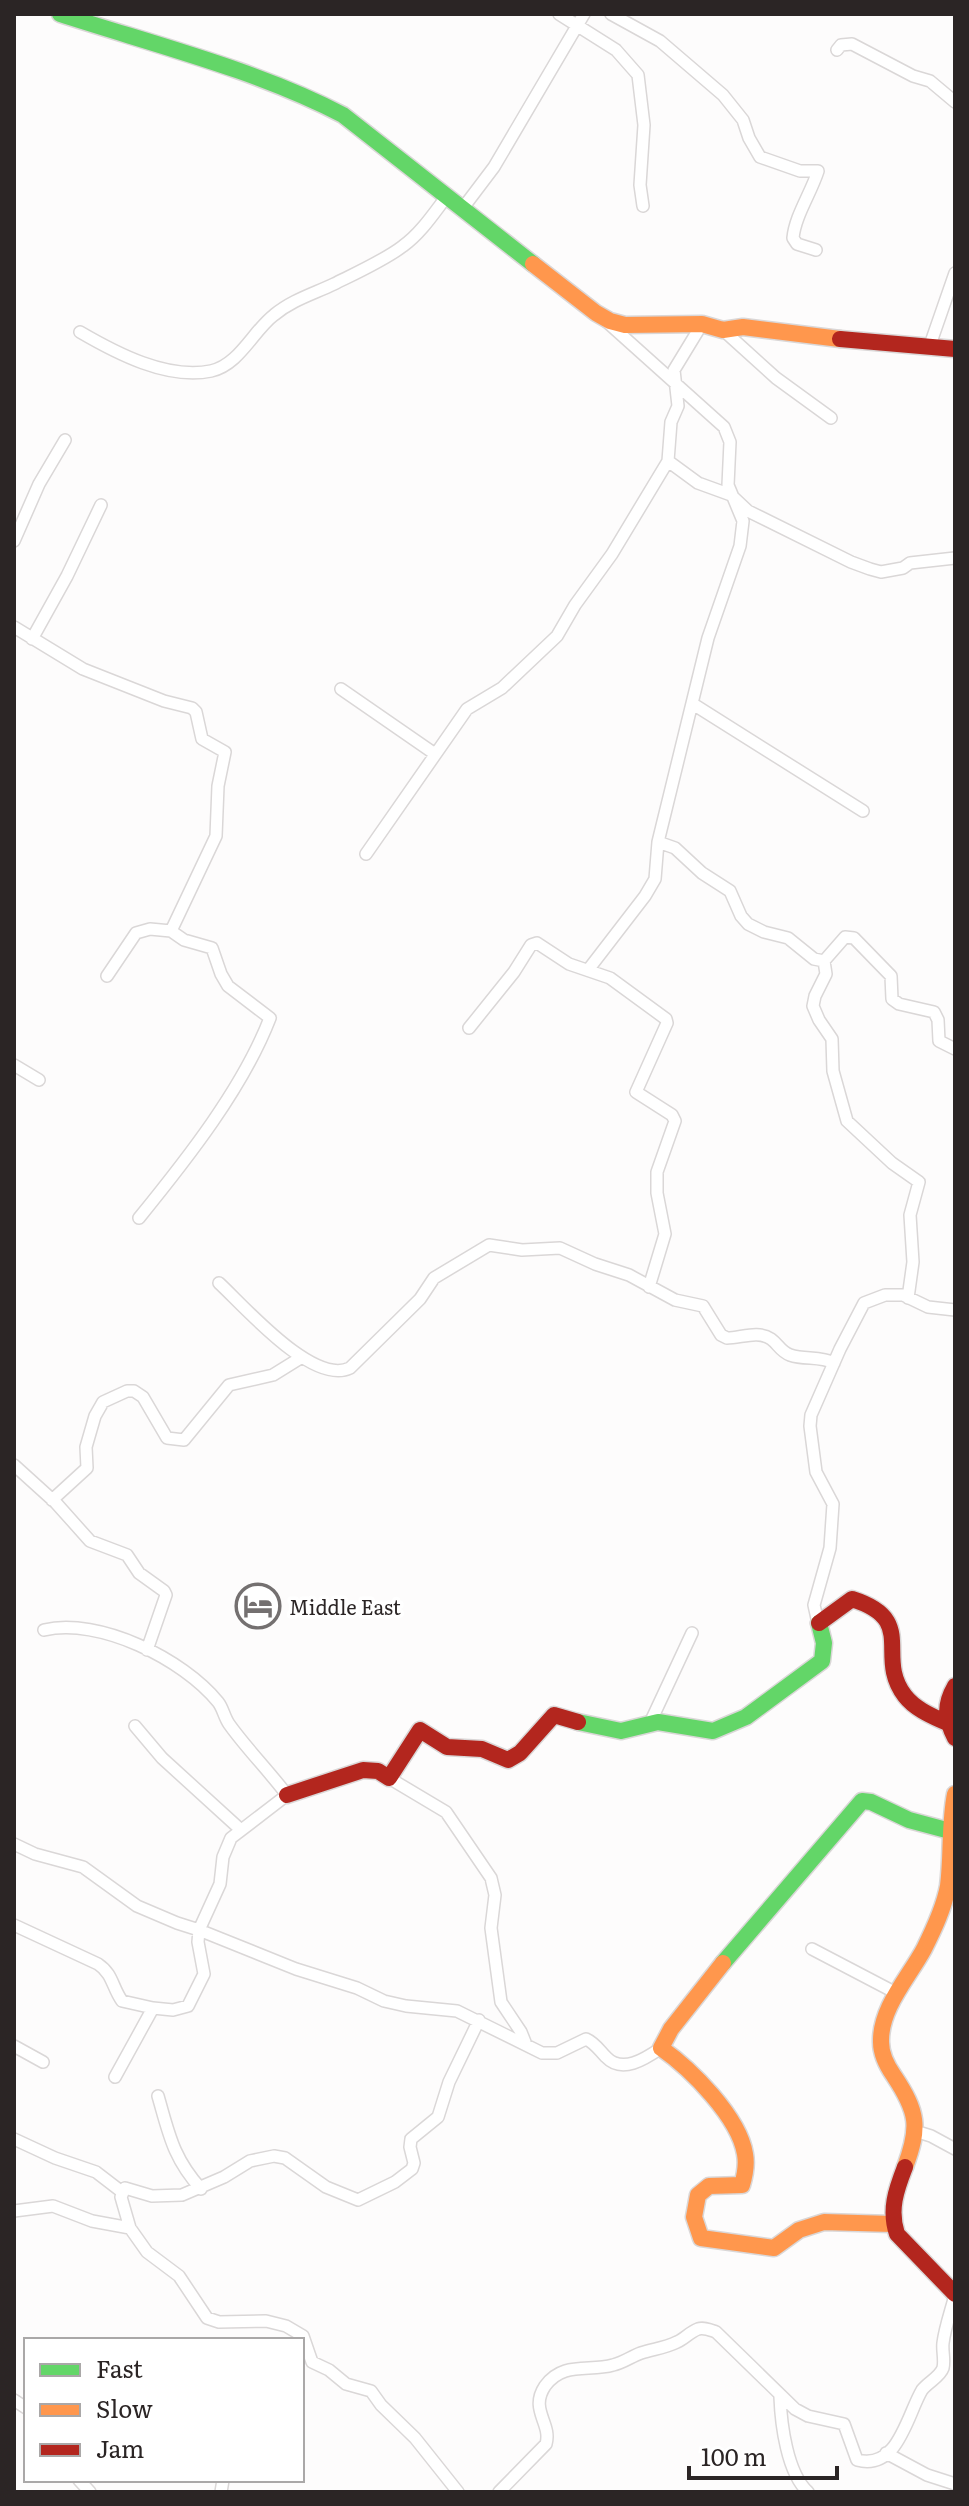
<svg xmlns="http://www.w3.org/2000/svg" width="969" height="2506" font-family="Literata,serif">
<rect width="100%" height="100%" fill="#fdfcfc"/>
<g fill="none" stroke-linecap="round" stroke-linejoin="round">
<g stroke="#dad7d7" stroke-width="14">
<path id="street" d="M559,14L616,50L638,75L644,125L640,185L643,206
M611,14L660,41L723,95L743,120L749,138L760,157L800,171H818C811,193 795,216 793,238L797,244L816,250
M837,50L841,45L852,44L913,76L930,81L955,102
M463,208L494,167L584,14
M723,330L776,378L831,418
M80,332C116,353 167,380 211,371C239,365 253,331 274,315C292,300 313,294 334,284C354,274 385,260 403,246C421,233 434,213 447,196
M930,345L955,273
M668,461L698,483L731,495L748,511L851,562L870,569L881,572L903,568L910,563L955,558
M14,541L39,484L65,440
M14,627L83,669L164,701L192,708L196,712L202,739L225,752L218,786L216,836L171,931L150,929L136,933L107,976
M32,639L67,576L101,505
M341,689L435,754
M693,704L863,811
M658,842L675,848L702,873L730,891L741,916L748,924L764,932L788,938L814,959L824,961L845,937L854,938L891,976L892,999L899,1004L934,1012L938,1020L939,1041L955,1049
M366,854L467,709L502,688L557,636L575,605L612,554L668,461L671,422L678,406L674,370L702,324
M824,961L826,974L815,996L813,1006L819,1020L832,1039L833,1071L847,1121L892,1163L919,1182L910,1215L913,1262L908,1298
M588,970L645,896L655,879L658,842L708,638L740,546L743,521L728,485L730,442L724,427L607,322
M469,1028L514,972L531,945L537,943L569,964L610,978L666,1019L667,1023L636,1092L672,1115L675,1121L657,1172V1193L665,1234L649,1287
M14,1065L39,1080
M139,1218C187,1159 243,1088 270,1018L228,986L221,974L212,948L184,940L171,931
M219,1283C244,1306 313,1386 350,1368L420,1299L434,1278L489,1245L522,1250L560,1248L595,1264L629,1275L675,1300L703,1306L721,1335L727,1338C741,1338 758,1330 771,1339C778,1344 781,1352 790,1355C805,1360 820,1356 834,1363
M14,1465L56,1503L90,1541L127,1555L139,1573L164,1591L166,1595L147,1650
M52,1500L87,1468L86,1447L95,1416L103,1402L127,1391H134L143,1397L167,1438L184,1440L229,1385L273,1375L302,1357
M818,1623L814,1605L830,1548L833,1504L816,1472L810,1426L811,1415L840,1349L864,1303L885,1295H903L928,1307L955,1310
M650,1723L692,1633
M135,1726L162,1758L241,1830
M389,1778L446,1812L491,1878L495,1895L491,1928L501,2002L521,2032L525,2042
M14,1844L35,1854L83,1867L137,1906L177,1923L199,1930L220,1884L223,1857L231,1838L287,1795C269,1771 246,1748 229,1724C224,1717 223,1708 218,1702C183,1659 99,1617 44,1630
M14,1925L98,1964C113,1974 112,1987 122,2001L153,2008
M812,1949L898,1994
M14,2046L43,2062
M115,2077L153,2008L173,2010L188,2006L204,1974L198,1942L199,1930L296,1969L357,1988L384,2001L406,2006L457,2011L542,2053H557L586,2039C595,2043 599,2050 606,2057C622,2074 645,2059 661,2048
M158,2096C169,2134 173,2158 201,2189
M915,2131L931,2136L955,2149
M14,2139L55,2158L96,2172L122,2192
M14,2211L53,2206L92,2221L130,2228L147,2252L179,2276L207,2318L219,2322L266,2321L286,2326L303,2336L312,2362L329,2370L346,2384L371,2391L381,2405L415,2438L458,2492
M130,2228L121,2197L125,2188L152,2196L182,2195L224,2177L250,2161L274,2156L285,2158L326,2187L358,2200L395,2182L412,2169L414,2163L410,2147L411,2139L438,2117L449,2082L479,2020
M780,2397C781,2424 787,2473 808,2492
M14,2400L26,2408
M886,2453L927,2475L955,2484
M79,2480L90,2492
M221,2492L223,2480
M499,2492L546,2444C552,2423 529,2410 545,2386C563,2361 589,2372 613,2365C623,2363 632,2356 641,2353C653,2349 665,2348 677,2342C684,2339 690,2332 698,2329C704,2327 710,2330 716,2332L795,2409L808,2416L844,2424L857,2460C898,2471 907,2415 922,2390C928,2382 940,2377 943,2368C945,2360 942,2351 943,2343C945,2327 951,2311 955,2295"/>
</g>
<g stroke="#dad7d7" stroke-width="19">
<path id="fast" d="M60,14C152,44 257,70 343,115L533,264
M578,1722L621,1731L658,1722L713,1731L746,1717L822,1661L824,1643L819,1623
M723,1963L862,1801L871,1802L909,1820L950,1831"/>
</g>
<g stroke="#dad7d7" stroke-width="19">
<path id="slow" d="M533,264L596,313L610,321L625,325L702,324L723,330L743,327L840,339
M723,1963L671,2029L661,2048C691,2069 739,2117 745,2154C747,2165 745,2175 742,2185L709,2186L698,2195L694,2217L701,2238L774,2248L799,2230L824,2222L892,2224
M905,2167C920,2127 918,2112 894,2076C887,2066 881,2055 881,2042C880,2008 909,1977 924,1949C934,1929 944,1908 948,1886C952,1855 949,1824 955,1794"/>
</g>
<g stroke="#dad7d7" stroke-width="19">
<path id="jam" d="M840,339L955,349
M819,1623L852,1599C919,1620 874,1656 905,1696C915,1709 932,1716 947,1723
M955,1686C944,1705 945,1719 955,1738
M287,1795L363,1770L378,1771L389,1778L420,1730L447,1747L482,1749L508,1760L520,1753L554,1715L578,1722
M905,2167C896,2190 889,2210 897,2234L955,2294"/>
</g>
<use href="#street" stroke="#fff" stroke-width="11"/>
<use href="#fast" stroke="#63d668" stroke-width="16"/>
<use href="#slow" stroke="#ff974d" stroke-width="16"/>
<use href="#jam" stroke="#b3261e" stroke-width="16"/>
</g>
<defs>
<g id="hotel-ring" transform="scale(2.3)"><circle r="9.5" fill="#fff" stroke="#747070" stroke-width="1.5"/><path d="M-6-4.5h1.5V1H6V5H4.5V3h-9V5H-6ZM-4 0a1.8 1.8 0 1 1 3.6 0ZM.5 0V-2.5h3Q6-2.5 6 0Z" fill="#747070"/></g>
</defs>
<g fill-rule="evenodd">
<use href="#hotel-ring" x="258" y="1606"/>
</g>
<g text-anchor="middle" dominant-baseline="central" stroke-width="7" stroke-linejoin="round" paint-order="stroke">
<g font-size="20" fill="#2b2525" stroke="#fff" text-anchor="start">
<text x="289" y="1606">Middle East</text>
</g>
</g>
<rect width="969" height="2506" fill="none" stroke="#2b2525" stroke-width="32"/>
<rect x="24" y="2338" width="280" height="144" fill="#ffffff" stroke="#aaa8a8" stroke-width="2"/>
<rect x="40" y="2364" width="40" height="12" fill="#63d668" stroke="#aaa8a8" stroke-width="2"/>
<text x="96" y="2378" font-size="24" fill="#2b2525">Fast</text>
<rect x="40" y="2404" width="40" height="12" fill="#ff974d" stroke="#aaa8a8" stroke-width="2"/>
<text x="96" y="2418" font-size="24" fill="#2b2525">Slow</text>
<rect x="40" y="2444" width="40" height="12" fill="#b3261e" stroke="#aaa8a8" stroke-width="2"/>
<text x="96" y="2458" font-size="24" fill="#2b2525">Jam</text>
<path d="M689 2466v12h148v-12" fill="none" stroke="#2b2525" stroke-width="4"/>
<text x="701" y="2466" font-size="24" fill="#2b2525" stroke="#ffffff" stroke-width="6" paint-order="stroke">100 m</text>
</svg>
